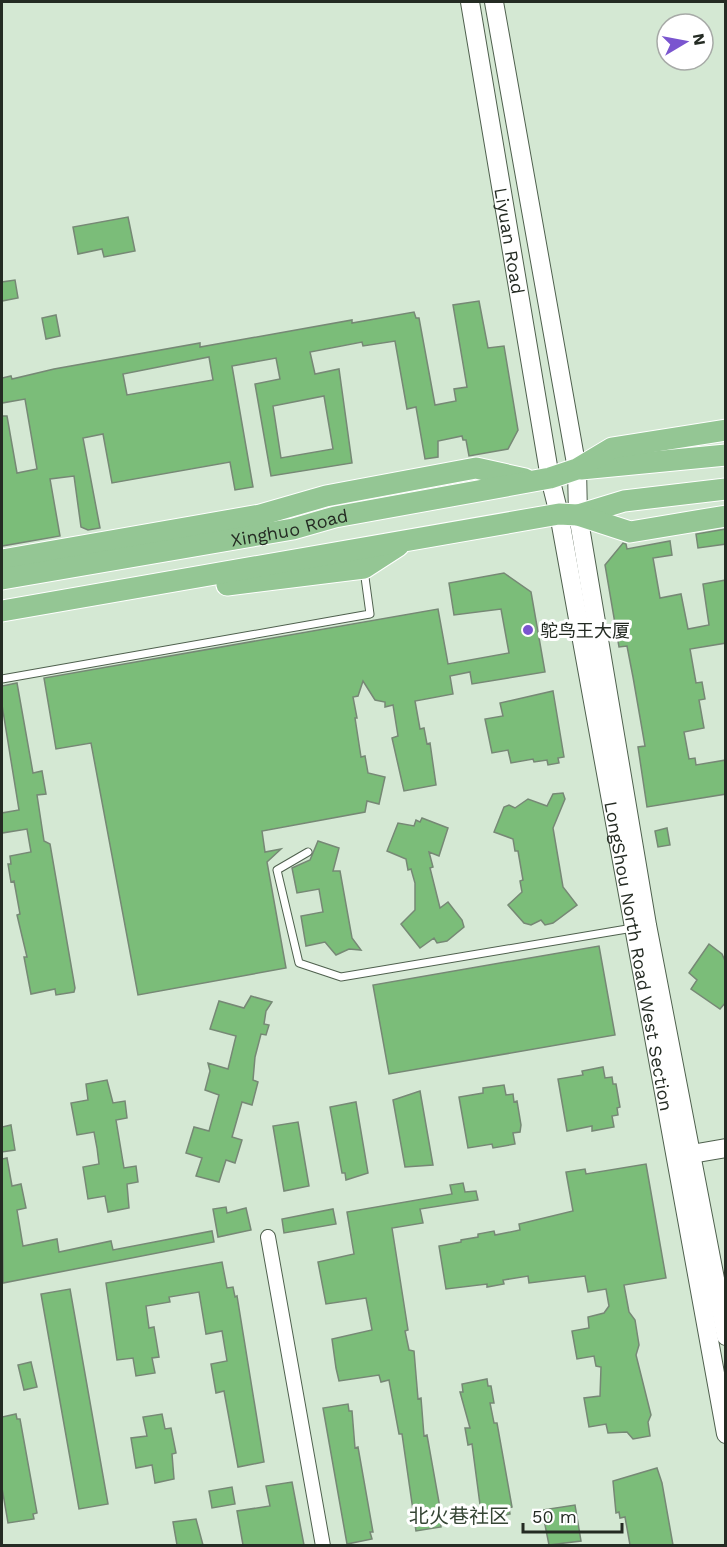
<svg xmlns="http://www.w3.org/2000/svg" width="727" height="1547" font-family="'Work Sans','Noto Sans SC',sans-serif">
<rect width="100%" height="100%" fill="#d4e8d3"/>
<path fill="#7bbd79" stroke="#768875" stroke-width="1.5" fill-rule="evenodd" d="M128,217L135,251L104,257L102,249L78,254L73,227Z
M15,280L18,298L2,301V282Z
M479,301L488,348L504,346L518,430L508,449L469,456L466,440H463L462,436L438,441V457L425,459L416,407L407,409L395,341L363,346L362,342L310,352L315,374L339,369L352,463L271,476L255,384L280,379L276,358L232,366L253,487L235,490L230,462L112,483L103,434L83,438L100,528L88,530L81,527L74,476L50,479L60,536L2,546V416H7L17,473L37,469L25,399L2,403V378L11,376L12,379L54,369L200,343V347L352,320V323L414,312L416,318H419L435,405L456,401L454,389L467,387L453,305ZM209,357L213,380L127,395L123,374ZM324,396L333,449L281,458L273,406Z
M56,315L60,336L46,339L42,318Z
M726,529V544L698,548L696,534Z
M670,541L672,555L653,558L660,598L681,594L688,629L709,625L703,584L726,580V643L690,649L696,683L702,682L705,699L699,700L704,728L684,732L689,759L695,758L696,765L726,760V794L647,807L638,747L645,746L633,677L627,646L619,647L605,565L623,543L626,544L627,549Z
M504,573L531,592L545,672L472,684L470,672L450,676L453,694L415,701L420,729L424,728L427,744L430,743L436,785L404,791L392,738L398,736L393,705L385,707V702L375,700L363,681L358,696L353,697L357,718H355L361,757L365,756L368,773L385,777L379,804L367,801L365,812L262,831L265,852L281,849L267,862L286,968L138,995L91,743L56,749L44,678L438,609L448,664L509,653L501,609L454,615L449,583Z
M17,683L33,773L42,771L46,794L37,795L44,841L50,844L75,988L74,992L56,995L55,989L31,994L24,957H27L17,915L20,914L14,881L11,882L8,864H11L10,856L31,852L27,829L2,833V813L19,810L2,705V686Z
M553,691L564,757L558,758L559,763L548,765L547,760L534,762L533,759L511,763L508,750L492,753L485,719L503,716L500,703Z
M563,793L565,799L553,828L563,887L577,905L553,923L545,925L541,920L531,925L524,923L508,905L522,892L520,881L523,880L518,851H515L513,839L494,832L504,807L509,805L515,808L528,799L547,806L553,794Z
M422,818L448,828L439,856L429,852L433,867L430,868L440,908L448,902L462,920L464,927L447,941L437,943L434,938L420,948L401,924L415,910V883L411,869L408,870L406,859L387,851L398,823L414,826L416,820L420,822Z
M667,828L670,845L658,847L655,831Z
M318,841L339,848L333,871H340L352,938L361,950L349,949L336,955L325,942L306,946L301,916L323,912L319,889L297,893L292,868L310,860Z
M709,944L722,954L726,963V1002L720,1009L691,989L697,980L689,973Z
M599,946L615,1035L389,1074L373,985Z
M251,996L272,1002L266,1011L264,1024L269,1025L266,1035L261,1034L255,1057L253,1080L258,1082L252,1105L242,1102L232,1137L242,1140L235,1163L226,1160L219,1182L196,1176L202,1158L186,1153L194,1127L209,1131L219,1095L205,1090L210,1071L208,1063L228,1069L236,1036L210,1029L219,1001L244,1008Z
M603,1067L605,1078L612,1077L613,1084H616L620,1107L617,1108L618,1115L612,1116L614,1127L592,1131V1126L567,1131L558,1079L583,1075L582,1071Z
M107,1080L113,1103L125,1101L127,1118L116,1120L124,1168L136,1166L138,1182L127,1184L129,1208L108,1212L105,1196L88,1199L83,1167L99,1164L97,1148L94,1132L77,1135L71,1103L88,1100L86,1084Z
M504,1085L506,1095L513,1094L514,1102L517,1101L521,1125L520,1132L513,1133L515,1144L493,1148L492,1144L468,1148L459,1097L483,1093V1088Z
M420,1091L433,1165L405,1167L393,1100Z
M356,1102L368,1173L346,1180L345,1173H342L330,1107Z
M298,1122L309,1186L284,1191L273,1126Z
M11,1125L15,1150L2,1152V1127Z
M7,1158L12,1186L21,1184L26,1208L17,1210L23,1246L57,1239L59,1252L111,1241L113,1250L212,1231L214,1242L3,1283L2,1159Z
M646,1164L666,1278L624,1285L629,1312L635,1320L639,1345L636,1355L651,1415L648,1422L650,1436L633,1439L627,1432L608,1433L606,1424L589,1427L584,1398L600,1396L601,1367L596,1366L594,1356L577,1359L572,1331L589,1328L588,1317L604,1313L609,1306L606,1289L588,1292L585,1276L529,1283L528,1276L503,1280L504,1284L487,1287V1284L446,1289L439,1246L461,1242V1240L478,1237V1234L494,1231L495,1235L520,1230L519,1224L573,1211L566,1172L585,1169L586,1174Z
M463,1183L465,1192L476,1191L478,1200L420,1209L423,1223L392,1228L408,1330L405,1331L409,1350L414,1351L418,1399L421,1398L424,1436L427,1435L442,1519L440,1520L441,1527L416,1531L402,1434H399L389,1380L381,1382L379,1375L339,1381L336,1368L332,1339L372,1330L366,1298L326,1304L318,1262L354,1254L347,1212L452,1194L450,1185Z
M226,1207L227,1213L246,1208L251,1230L218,1237L213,1209Z
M333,1209L336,1224L284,1233L282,1219Z
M222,1262L227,1288L233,1287L235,1297L237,1296L264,1462L238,1467L224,1391L216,1393L211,1364L227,1361L222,1331L206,1334L199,1292L169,1297L170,1302L146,1306L149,1328L154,1327L159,1357L152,1358L155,1373L136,1376L133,1358L117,1360L106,1283Z
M70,1289L108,1504L79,1509L41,1294Z
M31,1362L37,1387L24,1390L18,1365Z
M487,1379L488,1386H491L494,1403H490L494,1423H497L512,1507L509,1508L510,1514L486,1519L484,1511L481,1512L472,1444L468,1445L465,1428H470L460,1392H463L462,1384Z
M348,1404L349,1411H352L355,1448L358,1447L373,1532H370L372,1539L347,1544L323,1408Z
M16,1414L17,1419H20L37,1513L33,1514L34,1519L8,1523L2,1488V1417Z
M162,1414L165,1429L171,1428L176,1453L172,1454L174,1479L155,1483L152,1465L136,1468L131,1438L147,1436L143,1417Z
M657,1468L662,1483L673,1545H630L625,1517L620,1518L619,1512L616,1513L613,1481Z
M292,1482L304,1545H243L237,1511L270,1506L266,1486Z
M232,1487L235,1504L212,1508L209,1491Z
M575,1505L581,1541L549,1545L542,1510Z
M196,1519L203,1545H177L173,1522Z"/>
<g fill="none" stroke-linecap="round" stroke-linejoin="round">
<g stroke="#4f604e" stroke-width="9">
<path id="lane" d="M2,679L370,614L364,570
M308,852L277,870L299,963L341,977L633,928"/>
</g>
<g stroke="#4f604e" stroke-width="16">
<path id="street" d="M268,1237L323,1546"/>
</g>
<g stroke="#4f604e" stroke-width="20">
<g id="secondary">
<path id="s1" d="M470,2L550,478L559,514L726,1434"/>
<path d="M494,2L577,469L578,515L647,925L726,1336"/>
<path d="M680,1156L726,1148"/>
</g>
</g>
<g stroke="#fff" stroke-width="23">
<g id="primary">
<path d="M581,469L726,455"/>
<path d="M578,515L624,501L726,489"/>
<path d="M2,560L260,515L326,496L476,468L525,479"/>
<path id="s2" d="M2,579L293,529L335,517L550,478L577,469L612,448L726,430"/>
<path d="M227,585L364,568L398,546"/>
<path d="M2,611L559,514L578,515L630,532L726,516"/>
</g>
</g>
<use href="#lane" stroke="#fff" stroke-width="7"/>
<use href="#street" stroke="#fff" stroke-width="14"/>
<use href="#secondary" stroke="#fff" stroke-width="18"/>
<use href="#primary" stroke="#94c694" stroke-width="21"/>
</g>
<circle fill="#7a55cf" stroke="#fff" stroke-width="2" cx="528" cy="630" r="6"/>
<g text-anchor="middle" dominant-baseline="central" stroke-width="6" stroke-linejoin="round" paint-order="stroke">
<g font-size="18" fill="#242b23" stroke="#fff">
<text stroke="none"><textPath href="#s1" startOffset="242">Liyuan Road</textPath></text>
<text stroke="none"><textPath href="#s2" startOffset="292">Xinghuo Road</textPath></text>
<text stroke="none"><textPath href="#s1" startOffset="969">LongShou North Road West Section</textPath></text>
</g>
<g font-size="18" fill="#242b23" stroke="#fff" text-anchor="start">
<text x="540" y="630">鸵鸟王大厦</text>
</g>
<g font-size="20" fill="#364635" stroke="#fff">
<text x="459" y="1516">北火巷社区</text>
</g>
</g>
<rect width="727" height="1547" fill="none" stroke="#242b23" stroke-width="6"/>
<g transform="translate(685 42) rotate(80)"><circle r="28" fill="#ffffff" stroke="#a7aaa7" stroke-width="1.5"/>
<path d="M0-4.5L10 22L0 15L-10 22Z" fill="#7a55cf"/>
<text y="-9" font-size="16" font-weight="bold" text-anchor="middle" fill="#242b23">N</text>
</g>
<path d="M523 1523v9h99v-9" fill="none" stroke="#242b23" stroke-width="3"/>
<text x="532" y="1523" font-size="18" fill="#242b23" stroke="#ffffff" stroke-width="4.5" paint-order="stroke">50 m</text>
</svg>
